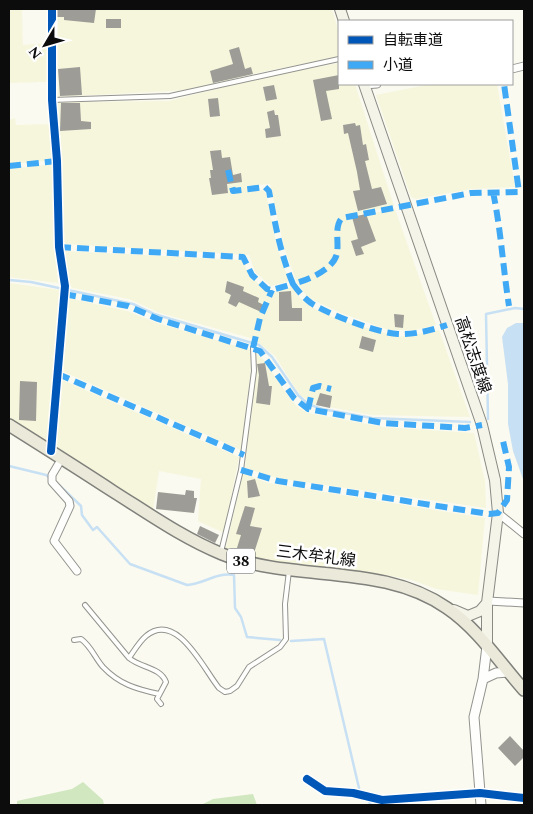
<svg xmlns="http://www.w3.org/2000/svg" width="533" height="814" font-family="Spectral,'Noto Sans JP',serif">
<rect width="100%" height="100%" fill="#fafaf0"/>
<path fill="#f6f6dd" d="M9,9H22L23,45L47,43V82L9,83Z
M54,9H332L339,33V57L262,72L190,90L56,97Z
M339,63V84H355L394,206L344,218L395,209L436,325L415,330H389L341,313L315,301L305,294L297,283L284,247L270,184L246,186L248,192L263,190L266,193L277,247L289,281L271,286L255,272L249,255L66,244L64,242L62,165L56,102L169,101L258,78Z
M431,84H497L515,187L471,189L416,199L411,197L376,95Z
M15,118L16,125L51,124L53,160L9,164V120Z
M53,164L54,236L58,283L9,277V169Z
M65,251L241,260L244,262L248,274L266,291L275,292L292,287L300,298L311,307L339,320L399,337L439,330L470,417L372,415L313,404L299,394L275,356L254,339L160,313L129,299L73,288L69,285Z
M9,283L60,290L48,442L9,418Z
M68,298L127,311L157,323L250,350L251,368L241,450L62,371Z
M256,353L263,359L291,400L299,408L308,413L383,427L474,433L485,481L486,508L277,478L245,468Z
M60,379L239,457L224,533L198,521L201,479L159,471L153,511L56,447Z
M243,473L268,483L485,518L478,595L436,589L412,580L391,576L260,560L225,551Z"/>
<path fill="#d0e7bf" d="M83,782L103,800L104,805H17V801L72,789Z
M253,794L257,805H201L213,799Z"/>
<path fill="#c8e0f3" d="M516,323H524V482L513,451L508,424V384L502,337L507,328Z"/>
<g fill="none" stroke-linecap="round" stroke-linejoin="round">
<path stroke="#c8e0f3" stroke-width="2.5" d="M9,280L31,282L133,304L154,314L259,345L272,357L298,395L308,404L322,409L372,418L470,422
M488,419L486,314L515,308L524,309
M9,466L46,475L50,478
M59,485L81,506L82,515L93,530L97,527L130,564L187,585C204,584 216,572 234,575L235,608L241,617L247,637L280,640
M291,641L324,639L359,788
M368,800L371,805"/>
</g>
<path fill="#9d9c96" d="M57,9H96L94,23L64,20V17H57Z
M106,19H121V28H106Z
M239,47L245,69L251,67L253,74L213,83L210,71L233,64L229,50Z
M80,67L82,95L60,96L58,69Z
M339,75V89L326,91L332,119L321,121L313,80Z
M274,85L277,99L266,101L263,87Z
M218,98L220,116L210,117L208,99Z
M61,103H80L81,121L91,122V129L60,131Z
M274,110L275,115H278L281,136L266,138L265,129L270,128L267,112Z
M355,123L356,126L360,125L363,145L366,144L369,160L365,161L372,189L381,187L387,204L358,211L353,191L360,190L357,172L348,133L344,134L343,125Z
M221,150L222,158L230,157L233,175L241,173L242,182L227,184L228,193L212,195L209,178H211L210,170H213L210,151Z
M366,214L376,241L361,247L364,254L356,256L351,241L358,239L352,217Z
M227,281L244,287L243,291L259,298L258,302L264,305L261,312L239,302L236,307L228,303L231,295L225,292Z
M291,291L292,308H302V321H279V292Z
M394,314L404,315L403,328L395,327Z
M362,336L376,340L373,352L359,348Z
M265,363L269,386H272L270,405L256,403L259,375L257,364Z
M20,381L37,382L36,421L19,420Z
M320,393L332,396L330,408L316,405Z
M255,479L260,496L248,498L247,481Z
M186,490L194,491V498H197L194,513L156,509L158,492L185,495Z
M245,506L255,508L250,526L262,528L253,556L236,551L241,535L236,534Z
M200,526L219,535L215,543L197,534Z
M510,736L524,751V757L515,766L498,748Z"/>
<g fill="none" stroke-linecap="round" stroke-linejoin="round">
<g stroke="#93938f" stroke-width="6">
<path id="service" d="M52,100L170,96L339,59
M221,552L241,470L254,371L253,348
M85,605L129,658C141,668 160,667 166,682L157,699L161,704
M74,640L81,639C91,646 95,658 103,667C119,684 136,689 159,694
M129,658C134,651 139,642 146,636C177,610 204,670 219,688L225,692L230,691L237,686L249,667L280,647L286,639L285,604L289,571"/>
</g>
<g stroke="#93938f" stroke-width="9">
<path id="minor" d="M512,69L524,66
M364,85L377,84
M51,451L65,286L59,247L57,161L52,100V9
M62,458L52,475V482L69,501L70,506L54,541L77,571
M498,513L524,534
M488,601L524,603
M307,779L325,791L353,793L382,800L480,793L524,798"/>
</g>
<g stroke="#93938f" stroke-width="11">
<path id="tertiary" d="M483,679L496,673L508,672
M481,805L474,717L483,679L487,646"/>
</g>
<g stroke="#8a8a85" stroke-width="12">
<path id="secondary" d="M340,9L344,21
M364,84L482,425L495,480L498,513L487,603V646
M454,610L468,616L480,611L487,603"/>
</g>
<g stroke="#80807c" stroke-width="14">
<path id="primary" d="M9,425C44,447 79,469 114,492C149,514 183,538 222,554C294,583 381,562 447,608C478,629 500,663 524,690"/>
</g>
<use href="#service" stroke="#fefefd" stroke-width="4"/>
<use href="#minor" stroke="#fefefd" stroke-width="7"/>
<use href="#tertiary" stroke="#fefefd" stroke-width="9"/>
<use href="#secondary" stroke="#f4f4e9" stroke-width="10"/>
<use href="#primary" stroke="#ebe9d9" stroke-width="11"/>
<path stroke="#3fa9f5" stroke-width="6" stroke-dasharray="12 6" stroke-linecap="butt" d="M9,166L57,161
M228,170L233,191L265,187L269,191C275,223 280,253 293,284C307,280 334,270 337,253C339,242 334,226 342,218L471,193L519,192L504,84
M493,192C501,230 503,268 509,306
M59,247L243,257L252,275L267,289L272,290L293,284C298,291 303,297 311,303C327,314 378,333 398,334C414,335 432,330 447,325
M64,294L128,306L158,319L260,351L294,398L308,409L383,423L465,428L482,425
M253,348L260,318L272,290
M58,374L244,455
M308,409L313,388L320,386L331,389
M241,470L278,481L489,514L498,513L507,500L509,467L503,441"/>
<g stroke="#fff" stroke-width="11">
<path id="cycleway" d="M51,451L65,286L59,247L57,161L52,100V9
M307,779L325,791L353,793L382,800L480,793L524,798"/>
</g>
<use href="#cycleway" stroke="#0057b8" stroke-width="8"/>
</g>
<g text-anchor="middle" dominant-baseline="central" stroke-width="5" stroke-linejoin="round" paint-order="stroke">
<rect fill="#fff" stroke="#555" stroke-width="1" x="227" y="548.5" width="28" height="25" rx="4"/>
<g font-size="15" font-weight="bold" fill="#0c0c0c">
<text x="241" y="561">38</text>
</g>
<g font-size="16" fill="#0c0c0c" stroke="#fff">
<text transform="translate(473 355) rotate(71)">高松志度線</text>
<text transform="translate(316 556) rotate(7)">三木牟礼線</text>
</g>
</g>
<rect width="533" height="814" fill="none" stroke="#0c0c0c" stroke-width="20"/>
<rect x="338" y="20" width="175" height="65" fill="#ffffff" stroke="#9e9e9e"/>
<rect x="348" y="36" width="25" height="8" fill="#0057b8" stroke="#9e9e9e"/>
<text x="383" y="45" font-size="15" fill="#0c0c0c">自転車道</text>
<rect x="348" y="61" width="25" height="8" fill="#3fa9f5" stroke="#9e9e9e"/>
<text x="383" y="70" font-size="15" fill="#0c0c0c">小道</text>
<g transform="translate(45 45) rotate(232)" stroke="#ffffff" stroke-width="4" paint-order="stroke">
<path d="M0-4L9 19L0 12L-9 19Z" fill="#0c0c0c"/>
<text y="-8" font-size="14" font-weight="bold" text-anchor="middle" fill="#0c0c0c">N</text>
</g>
</svg>
